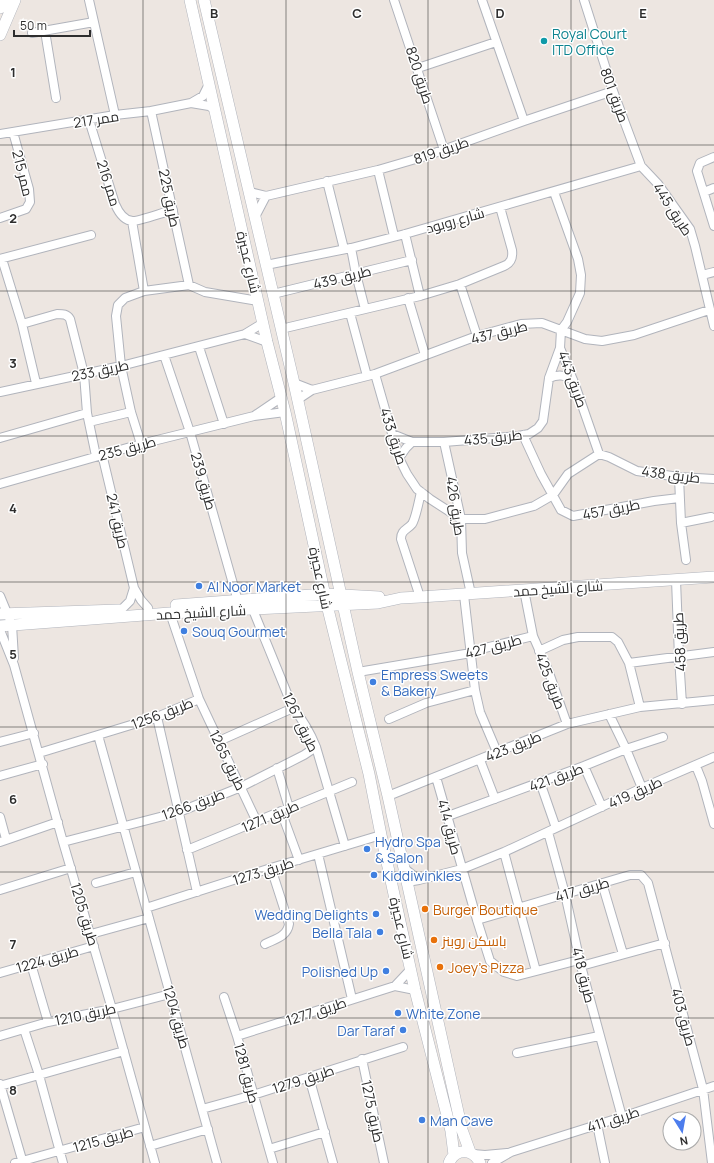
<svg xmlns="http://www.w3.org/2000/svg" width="714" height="1163" font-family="Manrope,Cairo,sans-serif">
<rect width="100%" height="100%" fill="#ede6e1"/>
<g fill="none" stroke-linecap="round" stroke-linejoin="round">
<g stroke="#b1b4bc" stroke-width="10">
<path id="minor" d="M89,0L115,115
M394,0L444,150
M482,0L524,121
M584,0L613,91L641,166L658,184L690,229L695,246L714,326
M45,31L56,98
M32,33L94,22
M418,68L496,42
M191,103L209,106L214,109
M151,111L189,285
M89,120L115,204C118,211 123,221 133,221C140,221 164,212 173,210
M0,134L115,115L151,111L191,103L203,96L209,84
M714,157L700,163L697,171L714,226
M378,170L394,236
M327,181L344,249
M250,192L266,196L255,217
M554,192L578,259L581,275L580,293L567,322L561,330L560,348L575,385L599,454
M704,192L714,188
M266,196L378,170L426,156L524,121L613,91
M0,218L26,209L30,202L29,189L13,132
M132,221L144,291
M405,234L420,296
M351,248L356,274L365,309
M0,259L91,235
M2,259L22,324L36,383
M266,265L351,248L405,234L641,166
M702,275L714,272
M273,294L412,260
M408,298L425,355
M350,313L367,376
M263,323L245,334L267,342
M22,324L57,314C63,314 67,314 70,319L84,374L87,413L96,456
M281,329L420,296L460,284
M477,336L460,284L504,266C511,263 513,258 512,250L500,207
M199,347L224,424
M164,355L190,432L239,605
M375,374L399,458L407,474L417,489L430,499L461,519H485L534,506L553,495L568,474L599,454L609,457L637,471L679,477L714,479
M549,378C559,374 564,375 573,380
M294,383L312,390L297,400
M312,390L375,374L477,336L521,324L542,323L585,339L602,341L634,335L709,310
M0,392L121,366L245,334
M282,397L254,416L285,412
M89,422L131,412
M392,434L412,442H444L518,436L529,434L538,428L543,421L549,378L560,348
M523,435L541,474L561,510L573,516L654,501L679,498
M0,438L87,413
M444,442L461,519L462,553L471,594
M141,444L131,412L121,366L116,316L118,305L125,298L144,291L189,285L205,292L258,301
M102,454L134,588
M399,458L406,448L412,442
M679,477L681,523L686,560
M0,484L141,444L254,416
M681,523L711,517
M676,580L679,657L682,704
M524,590L533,636L548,670L567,724
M464,595L475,690L480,712L497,752
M0,596L12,625L14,658
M420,597L401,539C401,530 407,530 412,524C416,518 419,500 421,492
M251,605L293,708C303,720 310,732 316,747L345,846
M121,610L130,601L134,588L141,600L148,608
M170,613L199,699L257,822
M0,630L14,665L63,842L112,1009L155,1163
M539,651L563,640L578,637H612L618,642L629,663L640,707
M629,663L714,652
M358,672L471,653L485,648L533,636
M609,714L626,749L642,788
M157,717L197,892
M389,719L426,703L475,690
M98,735L217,1163
M219,741L293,708
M0,742L34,733
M39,753L157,717L199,699
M480,760L495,799
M584,766L602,807
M696,766L702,781L714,824
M277,768L289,808
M0,776L43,764
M436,777L477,920L490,961L504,972L517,976L579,960
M540,782L556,828
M388,796L567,724L640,707L714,700
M281,811L299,860
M448,816L584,766L626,749L663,737
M0,817L6,839
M548,832L565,894L581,966L622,1117
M0,842L58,822
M63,842L179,812L241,787L304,755L316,747
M187,850L352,782
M504,852L536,971
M318,854L352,999
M404,868L419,880L407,882
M419,880L462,869L504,852L642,788L714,757
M96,883L136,872
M602,883L623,954
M0,890L71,868
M146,908L271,868L381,835
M477,920L630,875H641L648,883L703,1089L712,1163
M91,934L149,918
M265,944C275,939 287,937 289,924L271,868
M31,964L48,1022
M581,966L665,943
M0,973L94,946
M395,986L411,969
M224,997L237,1036L273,1163
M24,1029L39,1075L63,1163
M0,1036L48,1022L112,1009L170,994
M237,1036L395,986L415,990
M517,1053L599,1036
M362,1059L384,1163
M309,1077L333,1163
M0,1084L23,1163
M0,1086L124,1051
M202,1109L253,1095L403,1047
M597,1124L605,1163
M150,1146L208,1129
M269,1149L325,1132
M473,1154L485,1155L507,1153
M15,1163L145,1127
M492,1163L511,1152L622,1117L714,1086"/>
</g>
<g stroke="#b1b4bc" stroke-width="12">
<path id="tertiary" d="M190,0L267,342L285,412L327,605L369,774L381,835L415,990L451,1131L454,1155
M204,0L294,383L358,672L388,796L462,1130L470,1152
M0,8L4,0
M0,35L15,0
M176,605L325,594L379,597
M0,614L119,610
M0,626L170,613L378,603L401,598L420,597L714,577
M449,1163C455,1148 473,1148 480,1163"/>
</g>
<use href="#minor" stroke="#fff" stroke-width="8"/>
<use href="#tertiary" stroke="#fff" stroke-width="11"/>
</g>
<path fill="none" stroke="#2d2d2d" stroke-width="1" stroke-opacity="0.55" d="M143,0V1163M286,0V1163M428,0V1163M571,0V1163M0,145H714M0,291H714M0,436H714M0,582H714M0,727H714M0,872H714M0,1018H714"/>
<circle fill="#0f9aa8" stroke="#fff" stroke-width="1.5" cx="544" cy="41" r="4"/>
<g fill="#3f7fe0" stroke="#fff" stroke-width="1.5">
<circle cx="199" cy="586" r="4"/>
<circle cx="184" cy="631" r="4"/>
<circle cx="373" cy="682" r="4"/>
<circle cx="367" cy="849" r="4"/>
<circle cx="374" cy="875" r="4"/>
<circle cx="376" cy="914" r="4"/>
<circle cx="380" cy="932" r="4"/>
<circle cx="386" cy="971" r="4"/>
<circle cx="398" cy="1013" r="4"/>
<circle cx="403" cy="1030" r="4"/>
<circle cx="422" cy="1120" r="4"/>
</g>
<g fill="#e8710a" stroke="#fff" stroke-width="1.5">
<circle cx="425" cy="909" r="4"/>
<circle cx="434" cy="940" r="4"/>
<circle cx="440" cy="967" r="4"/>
</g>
<g text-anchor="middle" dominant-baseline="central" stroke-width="3" stroke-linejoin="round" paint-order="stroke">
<g font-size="14" fill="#0d838f" stroke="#fff" text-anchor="start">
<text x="552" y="33">Royal Court<tspan x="552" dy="16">ITD Office</tspan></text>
</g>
<g font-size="14" fill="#2d2d2d" stroke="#fff">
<text transform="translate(420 75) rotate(72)">طريق 820</text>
<text transform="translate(615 95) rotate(70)">طريق 801</text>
<text transform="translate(96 119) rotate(-9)">ممر 217</text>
<text transform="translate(441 150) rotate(-19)">طريق 819</text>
<text transform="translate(23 173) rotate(76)">ممر 215</text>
<text transform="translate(109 183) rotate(72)">ممر 216</text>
<text transform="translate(170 198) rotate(78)">طريق 225</text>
<text transform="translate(673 209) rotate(57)">طريق 445</text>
<text transform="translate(455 220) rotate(-16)">شارع روبود</text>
<text transform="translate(249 262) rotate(77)">شارع عجيرة</text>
<text transform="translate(342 277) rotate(-14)">طريق 439</text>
<text transform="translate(499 332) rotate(-14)">طريق 437</text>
<text transform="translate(100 370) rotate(-12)">طريق 233</text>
<text transform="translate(573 379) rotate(70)">طريق 443</text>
<text transform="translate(394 436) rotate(72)">طريق 433</text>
<text transform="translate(493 437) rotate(-6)">طريق 435</text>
<text transform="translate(127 448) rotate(-15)">طريق 235</text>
<text transform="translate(671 474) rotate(7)">طريق 438</text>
<text transform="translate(204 481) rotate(74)">طريق 239</text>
<text transform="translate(456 506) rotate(81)">طريق 426</text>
<text transform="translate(611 509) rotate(-11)">طريق 457</text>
<text transform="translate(118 521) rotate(77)">طريق 241</text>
<text transform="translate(321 578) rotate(78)">شارع عجيرة</text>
<text transform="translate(558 588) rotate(-4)">شارع الشيخ حمد</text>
<text transform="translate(201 612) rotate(-3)">شارع الشيخ حمد</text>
<text transform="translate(679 642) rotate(-93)">طريق 458</text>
<text transform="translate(493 646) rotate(-15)">طريق 427</text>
<text transform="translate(551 681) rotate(69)">طريق 425</text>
<text transform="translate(162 713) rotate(-21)">طريق 1256</text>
<text transform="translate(301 722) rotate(64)">طريق 1267</text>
<text transform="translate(513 746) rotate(-22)">طريق 423</text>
<text transform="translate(228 760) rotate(64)">طريق 1265</text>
<text transform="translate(556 777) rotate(-20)">طريق 421</text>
<text transform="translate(635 792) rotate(-24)">طريق 419</text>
<text transform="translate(193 804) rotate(-20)">طريق 1266</text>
<text transform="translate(270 816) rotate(-23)">طريق 1271</text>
<text transform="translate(450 827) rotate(75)">طريق 414</text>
<text transform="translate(263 871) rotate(-17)">طريق 1273</text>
<text transform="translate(582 889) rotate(-16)">طريق 417</text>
<text transform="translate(85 914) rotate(73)">طريق 1205</text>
<text transform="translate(402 928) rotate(77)">شارع عجيرة</text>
<text transform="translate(47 959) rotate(-16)">طريق 1224</text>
<text transform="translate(584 975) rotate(76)">طريق 418</text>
<text transform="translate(316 1011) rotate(-18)">طريق 1277</text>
<text transform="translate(85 1014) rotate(-12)">طريق 1210</text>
<text transform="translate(177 1017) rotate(74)">طريق 1204</text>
<text transform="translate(684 1017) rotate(75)">طريق 403</text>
<text transform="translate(247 1073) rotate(75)">طريق 1281</text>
<text transform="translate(303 1079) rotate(-18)">طريق 1279</text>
<text transform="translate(373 1111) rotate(78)">طريق 1275</text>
<text transform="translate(613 1119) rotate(-18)">طريق 411</text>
<text transform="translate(103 1139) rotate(-16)">طريق 1215</text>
</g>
<g font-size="14" fill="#366cbe" stroke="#fff" text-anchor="start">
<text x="207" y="586">Al Noor Market</text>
<text x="192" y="631">Souq Gourmet</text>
<text x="381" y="674">Empress Sweets<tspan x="381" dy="16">&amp; Bakery</tspan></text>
<text x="375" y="841">Hydro Spa<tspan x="375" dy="16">&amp; Salon</tspan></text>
<text x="382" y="875">Kiddiwinkles</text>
<text x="368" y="914" text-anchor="end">Wedding Delights</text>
<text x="372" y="932" text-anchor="end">Bella Tala</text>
<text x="378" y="971" text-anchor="end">Polished Up</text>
<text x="406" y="1013">White Zone</text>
<text x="395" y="1030" text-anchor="end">Dar Taraf</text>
<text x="430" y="1120">Man Cave</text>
</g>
<g font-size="14" fill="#c56008" stroke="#fff" text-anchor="start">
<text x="433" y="909">Burger Boutique</text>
<text x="442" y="940">باسكن روبنز</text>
<text x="448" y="967">Joey's Pizza</text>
</g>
</g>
<g font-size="13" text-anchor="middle" font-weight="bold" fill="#2d2d2d" stroke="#fff" stroke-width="3" stroke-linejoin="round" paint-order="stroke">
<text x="214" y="18">B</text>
<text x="357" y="18">C</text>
<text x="500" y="18">D</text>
<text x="643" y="18">E</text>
<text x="13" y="77">1</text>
<text x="13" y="223">2</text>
<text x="13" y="368">3</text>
<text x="13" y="513">4</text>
<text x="13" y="659">5</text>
<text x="13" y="804">6</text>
<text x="13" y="949">7</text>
<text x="13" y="1095">8</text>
</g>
<g transform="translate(682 1131) rotate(169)"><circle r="19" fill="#ffffff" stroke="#ababab"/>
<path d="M0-3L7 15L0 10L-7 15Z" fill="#4d7ded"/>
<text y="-6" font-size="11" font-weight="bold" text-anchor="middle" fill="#2d2d2d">N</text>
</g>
<path d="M14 30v6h76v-6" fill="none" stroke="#2d2d2d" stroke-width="2"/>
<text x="20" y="30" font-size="12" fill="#2d2d2d" stroke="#ffffff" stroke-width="3" paint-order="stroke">50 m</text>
</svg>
